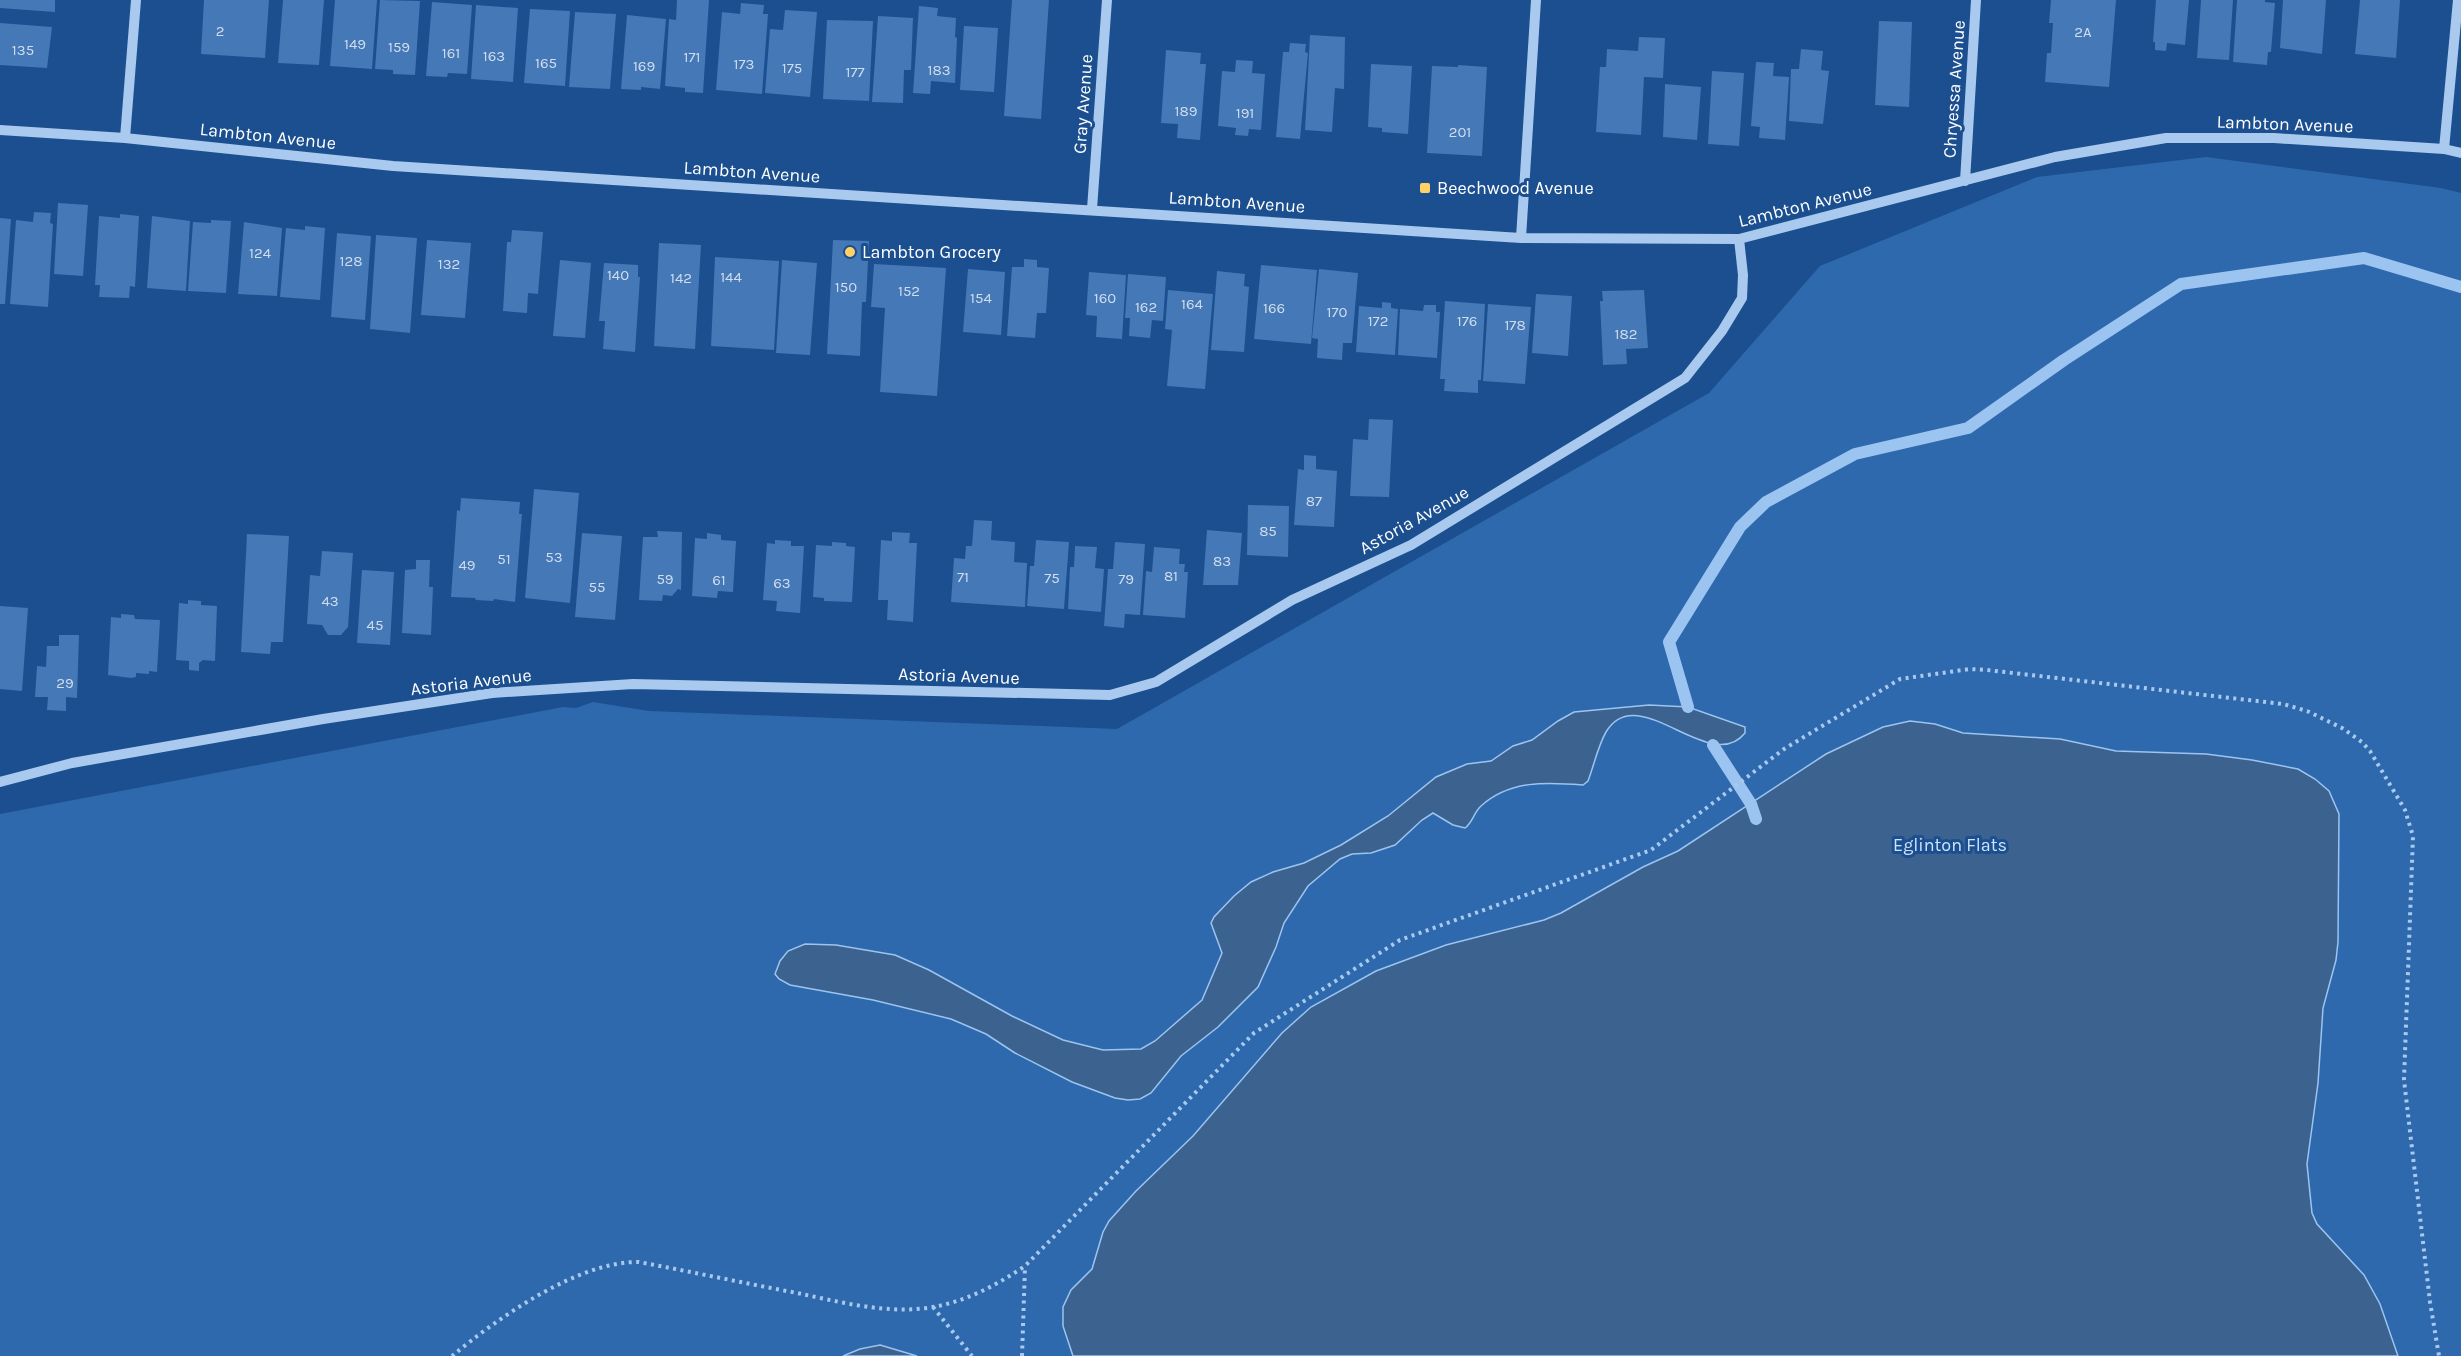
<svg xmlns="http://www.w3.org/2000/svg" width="2461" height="1356" font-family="Karla,sans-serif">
<rect width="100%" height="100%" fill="#1b4f8f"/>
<path fill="#2e69ad" d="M2206,157L2441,188L2461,193V1356H0V814L563,707L576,708L593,702L649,711L1117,729L1709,393L1820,266L2037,177Z"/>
<path fill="#3c6290" stroke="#9cc4f0" stroke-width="1.5" d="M1649,705L1688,707L1745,727V733C1710,777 1638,678 1606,732C1598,746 1594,765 1588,781L1583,785C1546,782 1510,780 1481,806C1474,812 1473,822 1465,828L1453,825L1433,813L1422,820L1395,845L1371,853L1352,854L1340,859L1308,886L1284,923L1276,947L1258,987L1218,1027L1181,1056L1151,1093L1140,1099L1128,1100L1115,1098L1072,1082L1015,1053L986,1034L951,1019L873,1000L790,985L779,979L775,974L780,961L788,951L805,944L836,945L895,955L929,970L1012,1016L1063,1040L1103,1050L1141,1049L1155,1041L1202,1000L1222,953L1211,923L1214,917L1234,896L1251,882L1273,872L1304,863L1341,845L1388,816L1436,777L1467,764L1491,761L1513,746L1532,740L1558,721L1574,712Z
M1910,721L1935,724L1963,733L2060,739L2116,751L2206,754L2252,760L2298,769L2315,779L2329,791L2339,814L2338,942L2336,960L2323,1008L2318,1083L2307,1164L2312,1213L2317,1224L2364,1275L2380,1304L2398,1356H1073L1063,1326V1307L1071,1290L1092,1269L1103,1232L1109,1221L1136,1191L1193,1136L1282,1033L1311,1007L1376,971L1446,945L1544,920L1561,913L1643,867L1678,851L1826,754L1883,727Z
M880,1345L917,1356H843L860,1349Z"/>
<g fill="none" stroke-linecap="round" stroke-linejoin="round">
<path stroke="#9cc4f0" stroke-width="12" d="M1688,707L1669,642L1740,527L1766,502L1855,454L1968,428L2064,360L2181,284L2364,258L2461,287
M1713,745L1751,804L1756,819"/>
</g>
<path fill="#4478b7" d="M0,0H55V12L0,8Z
M204,0H269L265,58L201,54Z
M283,0H324L319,65L278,63Z
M335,0H377L372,69L330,66Z
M380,0L420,1L415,75L393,74V70L375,69Z
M677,0H709L703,93L685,92V88L665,86L669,19L676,20Z
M1012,0H1049L1041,119L1004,116Z
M2051,0H2116L2109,87L2045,82L2047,53H2051L2053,23H2049Z
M2156,0H2189L2185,45L2167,43L2166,51L2155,50V42H2153Z
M2201,0H2233L2229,60L2197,58Z
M2237,0H2265V2L2275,3L2271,52H2268L2267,65L2233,62Z
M2283,0H2326L2322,54L2280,48Z
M2360,0H2400L2396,58L2355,54Z
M432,2L472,5L467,74L448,73L447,77L426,76Z
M741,3L764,5L763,14H768L762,94L716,90L722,12L740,14Z
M476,5L518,8L513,82L471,79Z
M919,6L938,8L937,16L956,18L955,37L957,38L955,83L931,81L930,94L913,93Z
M530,9L570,11L565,86L524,83Z
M785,10L817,12L810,97L765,93L770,29L783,30Z
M575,12L616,14L610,89L569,87Z
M627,15L666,19L660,89L641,87V90L621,89Z
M878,16L913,18L911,70H904L903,103L872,102Z
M827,20L873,21L869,101L823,99Z
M1879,21L1912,22L1909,107L1875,105Z
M0,23L52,27L47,68L0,65Z
M964,26L998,28L994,92L960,90Z
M1310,35L1345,37L1344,89L1335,88L1332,132L1305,130Z
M1639,37L1665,38L1663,78L1644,77L1641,135L1596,132L1600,67H1606L1607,49L1638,51Z
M1290,43L1306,44L1305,52L1308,53L1300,139L1276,137L1283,52H1289Z
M1801,49L1823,51L1821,70L1829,71L1823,124L1789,121L1791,69H1799Z
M1166,50L1201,53L1200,64H1206L1200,140L1177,138L1178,124L1161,123Z
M1236,60L1253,61L1252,73L1265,74L1261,130L1249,129L1248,136L1235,135L1236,128L1218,126L1222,71L1235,72Z
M1756,62L1774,63L1773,76L1789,77L1785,140L1759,138L1760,127L1751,126Z
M1371,64L1412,66L1408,134L1382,132V128L1368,127Z
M1458,65L1487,67L1482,156L1427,153L1432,66L1458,67Z
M1712,71L1744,73L1739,146L1708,144Z
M1665,84L1701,87L1697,140L1663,137Z
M58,203L88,205L83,276L54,274Z
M34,212L51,213L50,223L53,224L48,307L10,304L16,220L33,222Z
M120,214L139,216L135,287L130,286L129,298L99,297L100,285H95L99,216L120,218Z
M152,216L190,221L186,291L147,288Z
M0,218L11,219L5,304H0Z
M211,220L231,221L226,293L188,291L193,222L211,223Z
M244,222L282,228L277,296L238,294Z
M305,226L325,228L320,300L280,297L286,228L305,230Z
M512,230L543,232L538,294L528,293L527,313L503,311L507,242H511Z
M337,233L371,236L365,320L331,317Z
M376,235L417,238L410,333L370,329Z
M427,240L471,243L465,318L421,315Z
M833,240L869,241L866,302H862L860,356L827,354Z
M659,243L701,245L695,349L654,346Z
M715,257L779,261L774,350L711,346Z
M1024,259L1037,260V267L1049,268L1046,313H1037L1035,338L1007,336L1012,267H1024Z
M560,260L591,263L585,338L553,336Z
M782,260L817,263L810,355L776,353Z
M604,263L638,265V277H640L635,352L603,349L605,321H599Z
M874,264L946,268L937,396L880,392L885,308L871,307Z
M1261,265L1317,270L1311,344L1254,339Z
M968,269L1005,272L1001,335L963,332Z
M1319,269L1358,273L1352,343H1343L1342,360L1317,358L1318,339L1312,338Z
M1217,271L1245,274L1244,286L1249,287L1244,352L1211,350Z
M1089,272L1126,275L1122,339L1096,337L1097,316L1086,315Z
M1128,274L1166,277L1163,321L1152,320L1150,338L1129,336L1130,318H1125Z
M1168,290L1213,294L1205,389L1167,386L1172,330L1165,329Z
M1644,290L1648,348L1626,349L1627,364L1603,365L1600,301H1603L1602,291Z
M1536,294L1572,296L1568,356L1532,353Z
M1445,301L1485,304L1481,380H1478V393L1444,391L1445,379H1440Z
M1382,302L1391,303V308L1398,309L1395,355L1356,352L1359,306L1382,308Z
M1488,304L1531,307L1525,384L1483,381Z
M1424,305H1436V312H1440L1437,358L1398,355L1400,309L1423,311Z
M1369,419L1393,420L1389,497L1350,496L1353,439L1368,440Z
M1304,455L1316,456V469L1337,471L1334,527L1294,525L1298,469L1304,470Z
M534,489L579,493L570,603L525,598Z
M461,498L520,502L519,514H522L515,602L494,599L493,601L476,600L475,598L451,597L457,510L460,511Z
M1248,505L1289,506L1288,557L1247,555Z
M974,520L992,521L991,540L1015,542L1014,562L1027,563L1025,607L951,602L954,558L965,559L966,546H972Z
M1207,530L1242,533L1238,585H1203Z
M657,531L682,532L681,590L678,589L672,596L663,595L662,601L639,600L643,537H658Z
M892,532L910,533L909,543H917L913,622L887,620L888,600H878L881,540L892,541Z
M582,533L622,536L615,620L575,617Z
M707,533L721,535V540L736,541L733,592L718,591L717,598L692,596L695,538L707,539Z
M247,534L289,536L283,642H271L270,654L241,652Z
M775,540L791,541V546H804L800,613L776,611L777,601L763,600L767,543L775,544Z
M1036,540L1069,542L1064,609L1027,606L1030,566H1034Z
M832,542L846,543V546L855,547L852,602L824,601V598L813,597L816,545L832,546Z
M1115,542L1145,544L1140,615L1125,614L1124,628L1104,626L1108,569H1113Z
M1075,546L1097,547L1095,568L1104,569L1101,612L1068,609L1070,567H1074Z
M1154,547L1180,549L1179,564H1185L1184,572H1188L1185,618L1143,615L1146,571L1152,572Z
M322,551L353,553L348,627L341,635H328L322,625L307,624L310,575L320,576Z
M416,560H430L429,587H433L431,635L402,633L405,570L416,569Z
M362,570L394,572L390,645L357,643Z
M188,600L201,601V605L217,606L215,661L203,660L199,663V671L189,670V661L176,660L179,603L188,604Z
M0,606L28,608L22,691L0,689Z
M121,614L134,615L135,619L160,620L157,672L149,671V674L136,673V677L131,678L108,675L111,617L121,618Z
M59,635H79L77,698L66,697V711L47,710L48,697H35L37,666L46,667L47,646H59Z"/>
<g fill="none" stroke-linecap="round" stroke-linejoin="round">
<path stroke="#a9c9ee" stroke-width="4" stroke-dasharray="3 4.5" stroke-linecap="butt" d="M933,1307L972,1356
M452,1356C498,1318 578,1261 639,1262C692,1272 744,1283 797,1293C840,1302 889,1315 933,1307C967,1301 997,1285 1025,1266L1254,1033L1400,940L1651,850L1784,749L1900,679L1970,669L1987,670L2283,704L2307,711L2342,728L2362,742L2370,751L2405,810L2413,836L2404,1080L2430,1302L2439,1356
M1022,1356L1025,1267"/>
<path stroke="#a9c9ee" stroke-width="10" d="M0,130L125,138L393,166L1521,238L1739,239L2055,157L2166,138H2274L2444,149L2461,153
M125,138L136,0
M2444,149L2458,0
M1965,181L1976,0
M1092,209L1107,0
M1521,238L1536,0
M0,782L72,763L323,719L492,693L633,684L1110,695L1156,682L1292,600L1411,545L1685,378L1722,331L1742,298L1743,275L1739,239"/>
</g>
<g fill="#ffd166" stroke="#1b4f8f" stroke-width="2">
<rect x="1419" y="182" width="12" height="12" rx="3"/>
<circle cx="850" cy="252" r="6"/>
</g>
<g text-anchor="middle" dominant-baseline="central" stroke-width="6" stroke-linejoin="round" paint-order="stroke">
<g font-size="15" fill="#d0dded">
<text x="220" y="31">2</text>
<text x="2083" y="32">2A</text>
<text x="355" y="44">149</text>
<text x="399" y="47">159</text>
<text x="23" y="50">135</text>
<text x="451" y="53">161</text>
<text x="494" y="56">163</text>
<text x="692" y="57">171</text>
<text x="546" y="63">165</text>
<text x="744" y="64">173</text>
<text x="644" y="66">169</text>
<text x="792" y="68">175</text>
<text x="939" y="70">183</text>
<text x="855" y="72">177</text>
<text x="1186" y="111">189</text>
<text x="1245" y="113">191</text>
<text x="1460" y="132">201</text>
<text x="260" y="253">124</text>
<text x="351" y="261">128</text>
<text x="449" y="264">132</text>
<text x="618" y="275">140</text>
<text x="731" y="277">144</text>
<text x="681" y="278">142</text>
<text x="846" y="287">150</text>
<text x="909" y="291">152</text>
<text x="981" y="298">154</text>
<text x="1105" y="298">160</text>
<text x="1192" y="304">164</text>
<text x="1146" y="307">162</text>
<text x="1274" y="308">166</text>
<text x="1337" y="312">170</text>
<text x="1378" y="321">172</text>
<text x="1467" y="321">176</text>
<text x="1515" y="325">178</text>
<text x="1626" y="334">182</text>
<text x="1314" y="501">87</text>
<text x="1268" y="531">85</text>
<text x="554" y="557">53</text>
<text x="504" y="559">51</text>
<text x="1222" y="561">83</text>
<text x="467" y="565">49</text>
<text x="1171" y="576">81</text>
<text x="963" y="577">71</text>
<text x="1052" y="578">75</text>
<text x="665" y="579">59</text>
<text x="1126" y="579">79</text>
<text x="719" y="580">61</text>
<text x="782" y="583">63</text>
<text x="597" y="587">55</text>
<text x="330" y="601">43</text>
<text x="375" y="625">45</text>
<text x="65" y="683">29</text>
</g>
<g font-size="18" fill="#fff" stroke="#1b4f8f">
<text transform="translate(1954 89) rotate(-86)">Chryessa Avenue</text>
<text transform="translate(1083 104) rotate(-86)">Gray Avenue</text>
<text transform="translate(2285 124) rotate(2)">Lambton Avenue</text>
<text transform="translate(268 136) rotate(6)">Lambton Avenue</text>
<text transform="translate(752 172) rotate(4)">Lambton Avenue</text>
<text transform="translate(1237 202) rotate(4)">Lambton Avenue</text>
<text transform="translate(1805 205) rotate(-14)">Lambton Avenue</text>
<text transform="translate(1414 520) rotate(-29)">Astoria Avenue</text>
<text transform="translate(959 676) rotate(2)">Astoria Avenue</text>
<text transform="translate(471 682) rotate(-7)">Astoria Avenue</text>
</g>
<g font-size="18" fill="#fff" stroke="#1b4f8f" text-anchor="start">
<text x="1437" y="188">Beechwood Avenue</text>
<text x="862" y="252">Lambton Grocery</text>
</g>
<g font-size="18" fill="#cfe3fa" stroke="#1b4f8f">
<text x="1950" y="845">Eglinton Flats</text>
</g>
</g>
</svg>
